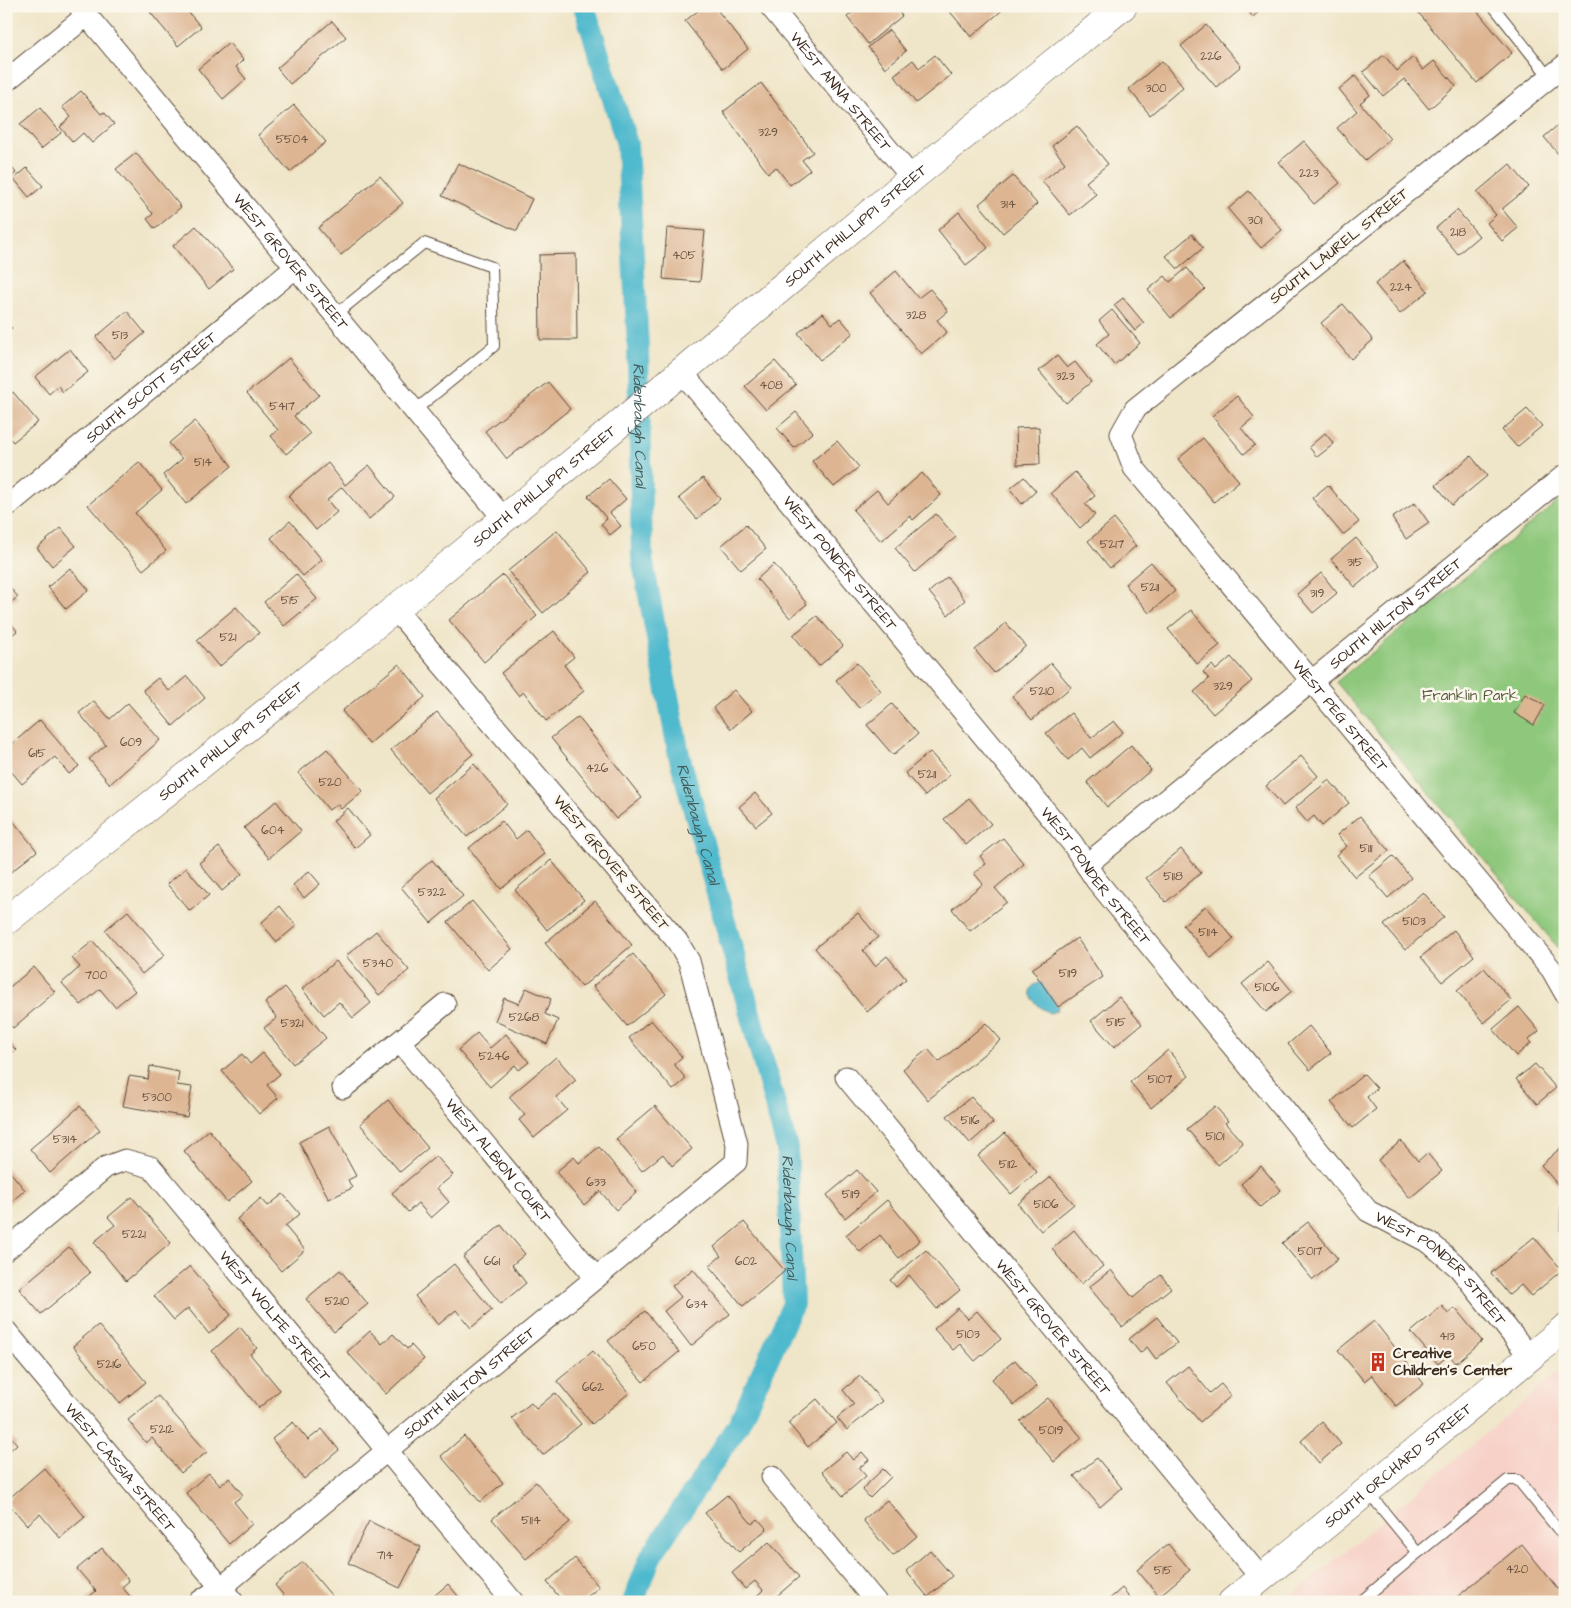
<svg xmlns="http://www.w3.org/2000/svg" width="1571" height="1608" font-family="'Architects Daughter',sans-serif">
<rect width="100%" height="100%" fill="#fbf7ec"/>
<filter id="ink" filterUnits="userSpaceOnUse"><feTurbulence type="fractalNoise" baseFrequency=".02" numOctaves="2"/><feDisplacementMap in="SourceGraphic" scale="10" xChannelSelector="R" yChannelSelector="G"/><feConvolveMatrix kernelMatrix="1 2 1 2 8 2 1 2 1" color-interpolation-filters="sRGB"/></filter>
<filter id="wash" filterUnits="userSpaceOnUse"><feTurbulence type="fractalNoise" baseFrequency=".0096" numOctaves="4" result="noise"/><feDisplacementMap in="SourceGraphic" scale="20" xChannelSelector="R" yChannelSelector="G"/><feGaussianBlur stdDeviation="1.12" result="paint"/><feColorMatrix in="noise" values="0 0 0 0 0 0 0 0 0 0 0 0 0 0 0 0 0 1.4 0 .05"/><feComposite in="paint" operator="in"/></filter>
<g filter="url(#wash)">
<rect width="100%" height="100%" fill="#efe5c8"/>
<path fill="#f7d1c8" d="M1565,1367V1602H1285Z"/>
<path fill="#8ec87c" stroke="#64794d" d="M1565,496V956L1336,682Z"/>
<path fill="#4fb9cd" stroke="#457276" d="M1044,982L1059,1005L1056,1011L1050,1013C1036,1007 1017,986 1044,982Z"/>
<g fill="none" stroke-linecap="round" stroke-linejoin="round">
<path stroke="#4fb9cd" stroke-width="22" id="s1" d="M584,6L627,144L638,348L642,558L679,755L787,1148L793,1304L738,1425L651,1556L633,1602"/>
</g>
<g id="blocks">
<path fill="#ddb593" d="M156,6H183L201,27L178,46L150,12Z
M704,6H714L748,49L723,69L685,21Z
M860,6H869L871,9L875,6H894L902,16L868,44L847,17Z
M949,6H1007L971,37L947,8Z
M1244,6H1265L1253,17Z
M1413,6H1473L1512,53L1477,83Z
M332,21L346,37L290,84L277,68Z
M1206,25L1241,66L1216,87L1181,46Z
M889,30L906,51L885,68L868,47Z
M229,43L243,60L236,67L246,79L223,99L198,69Z
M935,55L951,75L916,103L894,75L913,60L919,68Z
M1384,55L1397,71L1413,57L1423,70L1434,61L1456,86L1429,109L1404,79L1383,96L1363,72Z
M1162,61L1183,87L1150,115L1129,89Z
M1355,76L1370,95L1360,103L1390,139L1365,160L1337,128L1357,111L1339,89Z
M761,83L813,152L802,160L810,170L790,185L776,167L768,173L723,112Z
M81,91L101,114L104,112L114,124L92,143L83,133L73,142L60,127L71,117L62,107Z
M294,105L326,142L290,172L258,135Z
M40,108L61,133L41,149L20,124Z
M1565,119V162L1544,137Z
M1077,126L1108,164L1086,182L1096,194L1070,215L1042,181L1065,163L1052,146Z
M1304,141L1340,183L1314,204L1279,162Z
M136,153L181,207L155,229L147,219L153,214L116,169Z
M6,160L16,173L6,181Z
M458,163L532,199L517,231L442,196Z
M1510,164L1529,187L1502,209L1518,228L1502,241L1487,223L1496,215L1477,192Z
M27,168L43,186L29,197L14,179Z
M380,176L403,203L341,255L318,228Z
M1013,176L1037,204L1003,233L979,204Z
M1249,191L1282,230L1261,248L1228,209Z
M1457,210L1479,236L1458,254L1436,228Z
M959,212L988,248L966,265L938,230Z
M196,226L233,269L209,289L173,246Z
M667,228L705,231L700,282L663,279Z
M1192,234L1203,248L1178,269L1166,256Z
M576,254L577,340H540L539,255Z
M1403,261L1428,291L1400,314L1375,284Z
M1187,268L1205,289L1171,318L1148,290L1165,276L1170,282Z
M896,271L918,298L930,289L948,311L937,320L947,332L921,354L870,293Z
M1123,298L1144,323L1135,331L1114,305Z
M1343,304L1373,340L1351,359L1321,323Z
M1112,310L1140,343L1114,365L1097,344L1109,334L1099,321Z
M127,311L145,333L114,359L96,337Z
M823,313L832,324L840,318L853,333L820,360L798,333Z
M6,322L12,328L6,333Z
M70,349L88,372L63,392L58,386L49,394L35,377Z
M1057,356L1067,368L1075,362L1091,382L1066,403L1039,371Z
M289,358L319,395L294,416L310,434L286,454L271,436L278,430L247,393Z
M775,361L796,385L766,410L745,386Z
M548,382L570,409L507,459L485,431Z
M13,392L38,422L13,442L6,434V398Z
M1237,396L1254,417L1241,428L1255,445L1244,454L1212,416Z
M1527,409L1542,426L1517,447L1502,430Z
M796,412L813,432L794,448L777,428Z
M195,421L232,466L186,504L163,475L182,459L169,443Z
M1039,427L1040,464L1017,465L1016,428Z
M1325,433L1334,444L1317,457L1309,447Z
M1203,438L1239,481L1214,502L1178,459Z
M837,441L859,467L834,487L812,461Z
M1471,456L1487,476L1452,505L1436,485Z
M139,462L162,490L135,513L166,551L143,570L88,505Z
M328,463L345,485L369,465L395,497L369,519L342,487L327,500L337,512L316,530L288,496Z
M1075,472L1095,496L1085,504L1095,515L1080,528L1051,493Z
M922,473L941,495L913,520L910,516L881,541L853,510L877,490L888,503Z
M1024,477L1036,491L1022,504L1010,489Z
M703,478L720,499L697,519L679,498Z
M609,479L626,499L610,513L621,526L610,535L601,524L607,519L588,496Z
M1328,485L1359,522L1343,535L1312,498Z
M1415,503L1429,523L1406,539L1392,518Z
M936,514L956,537L915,572L895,548Z
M1114,519L1136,546L1110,568L1088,541Z
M290,521L322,560L303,576L271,538Z
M746,525L766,549L741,570L721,546Z
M61,528L76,546L52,566L37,548Z
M557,530L591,572L543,613L508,571Z
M1356,538L1380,566L1355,587L1331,559Z
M1151,562L1175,591L1149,613L1125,584Z
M774,564L807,604L790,618L757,579Z
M70,568L89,590L66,609L48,587Z
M1321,573L1337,593L1313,613L1297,594Z
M296,574L317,599L284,626L264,602Z
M503,575L537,616L484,662L449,620Z
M947,577L965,600L948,615L929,592Z
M6,583L18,597L6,606Z
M236,607L259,633L219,667L197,640Z
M1191,610L1220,645L1197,664L1168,629Z
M817,616L843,646L819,666L793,635Z
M6,617L17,631L6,640Z
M1006,623L1026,646L994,673L975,650Z
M554,631L574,657L564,665L584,691L546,721L524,692L519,696L501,673Z
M1231,657L1252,681L1213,714L1194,692L1209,679L1203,672L1212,665L1216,670Z
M857,663L881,691L859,708L836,680Z
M1051,663L1071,687L1032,720L1012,696Z
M399,664L425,697L369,744L342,711Z
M187,676L205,698L173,726L143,690L158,678L169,691Z
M734,690L752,711L731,729L713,708Z
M1525,694L1545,705L1534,725L1514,713Z
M94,701L110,719L128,703L160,740L110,784L89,759L106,745L79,713Z
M892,704L918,734L893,755L867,725Z
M437,712L473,754L427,793L391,750Z
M1071,713L1091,738L1114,721L1123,732L1090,758L1082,748L1068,760L1046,733Z
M578,717L642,798L616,819L551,738Z
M40,720L79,766L69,774L55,757L22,784L6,765V749Z
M1131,745L1151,770L1107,807L1087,782Z
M327,749L363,791L341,809L337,804L329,810L298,773Z
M930,752L950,775L925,796L905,773Z
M1301,756L1318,776L1283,806L1266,786Z
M474,764L507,804L467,837L434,798Z
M1329,780L1349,803L1322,826L1314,816L1307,822L1295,808Z
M755,793L772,813L756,826L739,807Z
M969,798L991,824L966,845L944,819Z
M276,801L301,831L269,858L244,828Z
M348,808L370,835L355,848L333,821Z
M6,812L37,851L6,876Z
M1360,816L1389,850L1355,877L1336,855L1347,846L1337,835Z
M502,821L516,839L527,830L545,854L501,889L469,848Z
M1003,838L1024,864L995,888L1007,902L970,931L952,909L983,884L974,873L986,864L980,856Z
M219,847L242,874L222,891L199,863Z
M1181,849L1201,873L1166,902L1146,878Z
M1393,856L1411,878L1388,898L1369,876Z
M432,860L463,896L431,923L401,887Z
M551,860L584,900L547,930L515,890Z
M186,868L209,895L190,911L167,884Z
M309,871L320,884L304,898L293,885Z
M1423,892L1444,917L1405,950L1384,925Z
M472,901L512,949L488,970L448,922Z
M595,901L632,945L582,987L545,943Z
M280,906L296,926L277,942L261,923Z
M1206,906L1234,939L1211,958L1183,925Z
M128,911L165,955L142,974L105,930Z
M858,913L878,937L863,950L875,966L887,956L906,979L867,1012L815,948Z
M1454,930L1474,956L1442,982L1421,957Z
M376,931L409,970L379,995L346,956Z
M1077,938L1103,977L1058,1007L1032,969Z
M93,941L135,991L115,1007L100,989L81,1005L62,983L80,967L72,958Z
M633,954L666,994L627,1026L593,986Z
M336,961L371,1003L353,1018L339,1002L324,1015L302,989Z
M1268,962L1292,991L1266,1012L1242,984Z
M34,967L55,992L13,1028L6,1020V990Z
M1484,968L1511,1000L1484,1023L1457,991Z
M285,987L326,1038L293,1064L264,1028L277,1018L265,1003Z
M526,988L551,999L545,1014L558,1020L547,1044L495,1021L504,998L519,1004Z
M1119,997L1142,1024L1114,1047L1091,1021Z
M1519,1007L1539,1031L1528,1040L1531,1043L1516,1056L1493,1029Z
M651,1020L682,1057L674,1064L686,1079L673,1090L629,1038Z
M986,1023L1001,1040L928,1100L903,1069L928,1049L939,1062Z
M1309,1026L1331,1053L1310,1070L1288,1044Z
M477,1033L490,1048L506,1034L529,1062L519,1070L515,1065L490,1087L458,1050Z
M6,1039L16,1050L6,1058Z
M1168,1050L1189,1076L1151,1108L1130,1082Z
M263,1053L280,1074L267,1085L278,1098L259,1114L222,1071L242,1054L250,1064Z
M556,1057L576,1080L556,1097L567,1110L534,1138L519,1120L525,1115L509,1097Z
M1535,1064L1556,1088L1537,1104L1516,1079Z
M150,1066L179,1072L177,1085L192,1087L187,1117L123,1106L129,1076L148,1079Z
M1364,1074L1377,1088L1367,1097L1376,1109L1353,1128L1331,1102Z
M971,1097L993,1123L970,1143L947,1116Z
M388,1100L428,1148L400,1172L360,1124Z
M80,1106L100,1130L50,1173L30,1149Z
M655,1106L692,1149L672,1166L663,1154L642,1171L616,1139Z
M1215,1106L1228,1121L1225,1123L1243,1143L1218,1165L1187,1129Z
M329,1126L356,1176L348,1180L352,1188L329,1199L299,1142Z
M209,1130L252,1181L227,1202L184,1151Z
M1005,1133L1037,1172L1011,1194L978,1156Z
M1401,1141L1418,1161L1427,1153L1442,1171L1410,1198L1378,1160Z
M1565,1144V1179L1558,1185L1541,1165Z
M599,1147L637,1192L616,1210L600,1191L584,1205L556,1172L574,1157L579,1163Z
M436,1156L453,1175L437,1188L449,1202L431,1218L418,1203L408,1212L392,1193Z
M1261,1166L1281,1190L1260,1207L1241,1184Z
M6,1167L25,1190L6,1206Z
M857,1170L876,1192L845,1218L827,1195Z
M1051,1177L1074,1204L1041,1231L1018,1204Z
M1561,1183H1565V1231H1560Z
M283,1194L300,1214L285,1226L305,1250L281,1271L237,1219L261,1198L268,1206Z
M132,1197L171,1243L126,1281L94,1242L115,1225L108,1217Z
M887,1200L920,1240L899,1258L880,1235L860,1252L846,1235Z
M744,1222L785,1271L743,1306L709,1266L721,1256L714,1247Z
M1308,1222L1338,1259L1313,1280L1282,1243Z
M501,1225L525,1254L512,1265L526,1283L501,1304L463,1257Z
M1074,1230L1103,1266L1081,1284L1052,1249Z
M1534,1237L1562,1270L1531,1296L1521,1285L1509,1295L1491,1273Z
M69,1247L90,1273L41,1314L19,1289Z
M926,1250L960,1290L937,1309L909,1275L896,1287L890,1280Z
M454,1264L492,1310L471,1328L456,1310L438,1325L415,1296Z
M190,1266L231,1315L209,1334L188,1308L174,1320L154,1296Z
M693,1269L730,1314L691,1346L664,1311L681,1297L672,1286Z
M340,1270L368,1304L334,1332L306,1299Z
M1111,1270L1133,1298L1161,1275L1171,1288L1122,1327L1089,1287Z
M1442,1306L1448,1314L1455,1308L1482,1341L1456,1363L1449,1355L1438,1364L1411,1332Z
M958,1308L968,1319L977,1311L1001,1339L975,1361L960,1344L953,1350L934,1329Z
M645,1311L679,1352L643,1382L608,1341Z
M1157,1317L1177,1343L1156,1359L1147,1347L1140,1353L1129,1339Z
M1374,1321L1424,1384L1396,1406L1372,1375L1364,1381L1338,1350Z
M98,1325L146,1382L120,1403L73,1346Z
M240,1327L257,1348L250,1354L280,1390L259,1408L212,1351Z
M370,1331L382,1344L393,1334L407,1349L411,1345L424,1359L386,1394L347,1352Z
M593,1351L629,1393L592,1424L557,1381Z
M1015,1360L1037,1386L1014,1405L992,1379Z
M1188,1366L1210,1393L1221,1384L1231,1396L1200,1422L1167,1383Z
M860,1376L882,1401L847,1430L837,1418L854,1404L843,1390Z
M555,1393L581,1424L543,1455L512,1418L531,1403L536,1409Z
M158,1396L207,1452L181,1473L152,1438L146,1443L128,1420Z
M1048,1398L1082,1438L1054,1462L1020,1421Z
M817,1399L837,1423L808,1447L788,1423Z
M293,1422L308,1440L322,1429L339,1450L304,1479L272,1439Z
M1322,1422L1341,1444L1319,1463L1301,1441Z
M6,1431L17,1444L6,1454Z
M464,1436L503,1483L480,1502L441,1456Z
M846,1452L853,1460L862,1452L869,1460L859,1468L866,1476L843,1496L822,1471Z
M1097,1458L1122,1488L1100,1507L1074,1476Z
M44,1468L85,1517L60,1538L40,1514L27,1525L6,1501Z
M883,1469L891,1477L870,1498L862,1489Z
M209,1473L220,1486L229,1478L243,1495L234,1502L252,1524L229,1544L186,1493Z
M536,1482L570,1522L526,1559L492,1519Z
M727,1495L752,1524L758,1519L767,1529L739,1552L705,1513Z
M887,1500L917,1536L893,1556L863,1520Z
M369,1521L421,1547L400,1588L348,1563Z
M769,1542L799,1577L770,1602H758L755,1598L763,1590L755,1581L745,1589L732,1573Z
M1168,1544L1190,1570L1159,1596L1137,1570Z
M1522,1544L1562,1594L1554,1600L1555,1602H1451Z
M102,1548L129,1581L122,1587L134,1601L133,1602H83L96,1591L77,1569Z
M930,1550L952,1576L928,1597L906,1571Z
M575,1558L599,1587L581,1602H563L547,1582Z
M303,1562L337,1602H289L275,1585Z
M448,1584L463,1602H427Z
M1122,1588L1134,1602H1106Z"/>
</g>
</g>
<g filter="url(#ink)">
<use href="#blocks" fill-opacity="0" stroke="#564638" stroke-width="1"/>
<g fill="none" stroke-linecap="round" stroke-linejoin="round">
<g stroke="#564638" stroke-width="12">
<path id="lane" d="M1493,6L1549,77
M335,315L424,243L492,267L494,346L414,411
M1368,1492L1418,1553L1508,1480H1518L1565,1538
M1360,1602L1418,1553"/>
</g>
<g stroke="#564638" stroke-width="23">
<g id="street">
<path id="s2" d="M79,6L504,519"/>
<path id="s3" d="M770,6L912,178"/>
<path id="s4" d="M1565,65L1135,409L1121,434L1134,468L1552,970L1565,993"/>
<path d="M6,81L86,16"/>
<path id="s5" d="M682,372L1072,843L1096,880L1368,1211L1430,1243L1459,1268L1530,1357"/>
<path id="s6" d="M6,507L295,268"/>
<path id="s7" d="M1086,865L1565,475"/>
<path id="s8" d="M400,1042L596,1278"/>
<path id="s9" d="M846,1077L1261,1578"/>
<path d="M343,1088L445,1004"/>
<path id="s10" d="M6,1250L106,1167L125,1160L151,1167L513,1602"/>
<path id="s11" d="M6,1331L233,1602"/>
<path d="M772,1477L876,1602"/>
<path id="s12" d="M199,1602L222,1587L736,1162L737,1144L689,961L677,941L395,609"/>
</g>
</g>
<g stroke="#564638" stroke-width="29">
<g id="secondary">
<path id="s13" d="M6,921L395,609L618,425L912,178L1123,6"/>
<path id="s14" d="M1232,1602L1565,1328"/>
</g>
</g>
<use href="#lane" stroke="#fff" stroke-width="10"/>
<use href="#street" stroke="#fff" stroke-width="21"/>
<use href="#secondary" stroke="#fff" stroke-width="28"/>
</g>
</g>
<defs>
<g id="building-bare" transform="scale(1.5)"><path d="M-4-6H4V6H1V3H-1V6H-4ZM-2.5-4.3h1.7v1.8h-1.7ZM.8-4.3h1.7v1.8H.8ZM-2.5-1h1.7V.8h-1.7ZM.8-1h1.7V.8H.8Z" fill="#c8321e" stroke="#fbf7ec" stroke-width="2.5" paint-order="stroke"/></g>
</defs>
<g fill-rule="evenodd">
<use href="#building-bare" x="1378" y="1362"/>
</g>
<g text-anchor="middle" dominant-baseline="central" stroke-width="5" stroke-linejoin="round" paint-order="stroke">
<g font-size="12" fill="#644d3b">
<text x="1211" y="56">226</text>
<text x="1156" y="88">300</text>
<text x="768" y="132">329</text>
<text x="292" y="139">5504</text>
<text x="1309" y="173">223</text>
<text x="1008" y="204">314</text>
<text x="1255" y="220">301</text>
<text x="1458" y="232">218</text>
<text x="684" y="255">405</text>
<text x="1401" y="287">224</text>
<text x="916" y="315">328</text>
<text x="120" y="335">513</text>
<text x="1065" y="376">323</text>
<text x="771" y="385">408</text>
<text x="282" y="406">5417</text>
<text x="203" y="462">514</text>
<text x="1112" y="544">5217</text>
<text x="1355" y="562">315</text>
<text x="1150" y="587">5211</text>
<text x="1317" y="593">319</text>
<text x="290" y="600">515</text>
<text x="228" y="637">521</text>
<text x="1223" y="686">329</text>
<text x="1042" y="691">5210</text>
<text x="131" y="742">609</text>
<text x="37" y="753">615</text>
<text x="597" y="768">426</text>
<text x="927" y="774">5211</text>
<text x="330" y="782">520</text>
<text x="273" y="830">604</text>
<text x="1366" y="848">5111</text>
<text x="1173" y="876">5118</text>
<text x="432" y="892">5322</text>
<text x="1414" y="921">5103</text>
<text x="1208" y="932">5114</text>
<text x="378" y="963">5340</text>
<text x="1068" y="973">5119</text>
<text x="96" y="975">700</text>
<text x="1267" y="987">5106</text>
<text x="524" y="1017">5268</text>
<text x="1116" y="1022">5115</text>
<text x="292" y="1023">5321</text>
<text x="494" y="1056">5246</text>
<text x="1160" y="1079">5107</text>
<text x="157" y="1097">5300</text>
<text x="970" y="1120">5116</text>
<text x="1215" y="1136">5101</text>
<text x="65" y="1139">5314</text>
<text x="1008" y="1164">5112</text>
<text x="596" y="1182">633</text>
<text x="851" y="1194">5119</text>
<text x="1046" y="1204">5106</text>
<text x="134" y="1234">5221</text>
<text x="1310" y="1251">5017</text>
<text x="492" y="1261">661</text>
<text x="746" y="1261">602</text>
<text x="337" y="1301">5210</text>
<text x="697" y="1304">634</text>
<text x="968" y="1334">5103</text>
<text x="1447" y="1336">413</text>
<text x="644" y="1346">650</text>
<text x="109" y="1364">5216</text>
<text x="593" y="1387">662</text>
<text x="162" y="1429">5212</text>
<text x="1051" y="1430">5019</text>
<text x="531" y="1520">5114</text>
<text x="385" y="1555">714</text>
<text x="1517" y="1569">420</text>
<text x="1163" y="1570">515</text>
</g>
<g font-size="15" fill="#3b2a1e" stroke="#fbf7ec">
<text stroke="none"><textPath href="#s3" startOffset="111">WEST ANNA STREET</textPath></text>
<text stroke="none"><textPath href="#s13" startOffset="1098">SOUTH PHILLIPPI STREET</textPath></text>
<text transform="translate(1339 246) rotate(-39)">SOUTH LAUREL STREET</text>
<text stroke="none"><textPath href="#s2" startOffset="332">WEST GROVER STREET</textPath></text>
<text stroke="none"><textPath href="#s6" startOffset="188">SOUTH SCOTT STREET</textPath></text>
<text stroke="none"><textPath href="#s13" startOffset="692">SOUTH PHILLIPPI STREET</textPath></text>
<text stroke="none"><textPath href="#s5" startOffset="248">WEST PONDER STREET</textPath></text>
<text stroke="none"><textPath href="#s7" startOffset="399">SOUTH HILTON STREET</textPath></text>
<text stroke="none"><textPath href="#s4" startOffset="938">WEST PEG STREET</textPath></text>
<text stroke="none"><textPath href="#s13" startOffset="288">SOUTH PHILLIPPI STREET</textPath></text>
<text transform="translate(611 863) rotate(50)">WEST GROVER STREET</text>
<text stroke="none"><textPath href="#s5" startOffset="652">WEST PONDER STREET</textPath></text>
<text stroke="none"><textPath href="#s8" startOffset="154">WEST ALBION COURT</textPath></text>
<text stroke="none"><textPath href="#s5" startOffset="1178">WEST PONDER STREET</textPath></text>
<text stroke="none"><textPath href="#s10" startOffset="371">WEST WOLFE STREET</textPath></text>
<text stroke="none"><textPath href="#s9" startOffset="325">WEST GROVER STREET</textPath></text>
<text stroke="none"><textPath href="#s12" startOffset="348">SOUTH HILTON STREET</textPath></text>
<text stroke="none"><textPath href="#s14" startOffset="215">SOUTH ORCHARD STREET</textPath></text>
<text stroke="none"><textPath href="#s11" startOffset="178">WEST CASSIA STREET</textPath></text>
</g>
<g font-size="15" fill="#54593a" stroke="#fbf7ec">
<text x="1470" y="695">Franklin Park</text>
</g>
<g font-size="15" font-weight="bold" fill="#3b2a1e" stroke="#fbf7ec" text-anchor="start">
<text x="1393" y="1353">Creative<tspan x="1393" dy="17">Children's Center</tspan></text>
</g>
<g font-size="16" font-style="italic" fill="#425c5b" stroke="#fbf7ec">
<text stroke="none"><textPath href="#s1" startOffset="426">Ridenbaugh Canal</textPath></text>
<text stroke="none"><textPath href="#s1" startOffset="831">Ridenbaugh Canal</textPath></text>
<text stroke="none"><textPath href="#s1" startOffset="1236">Ridenbaugh Canal</textPath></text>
</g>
</g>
<rect width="1571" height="1608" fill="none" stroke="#fbf7ec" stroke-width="25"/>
</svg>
